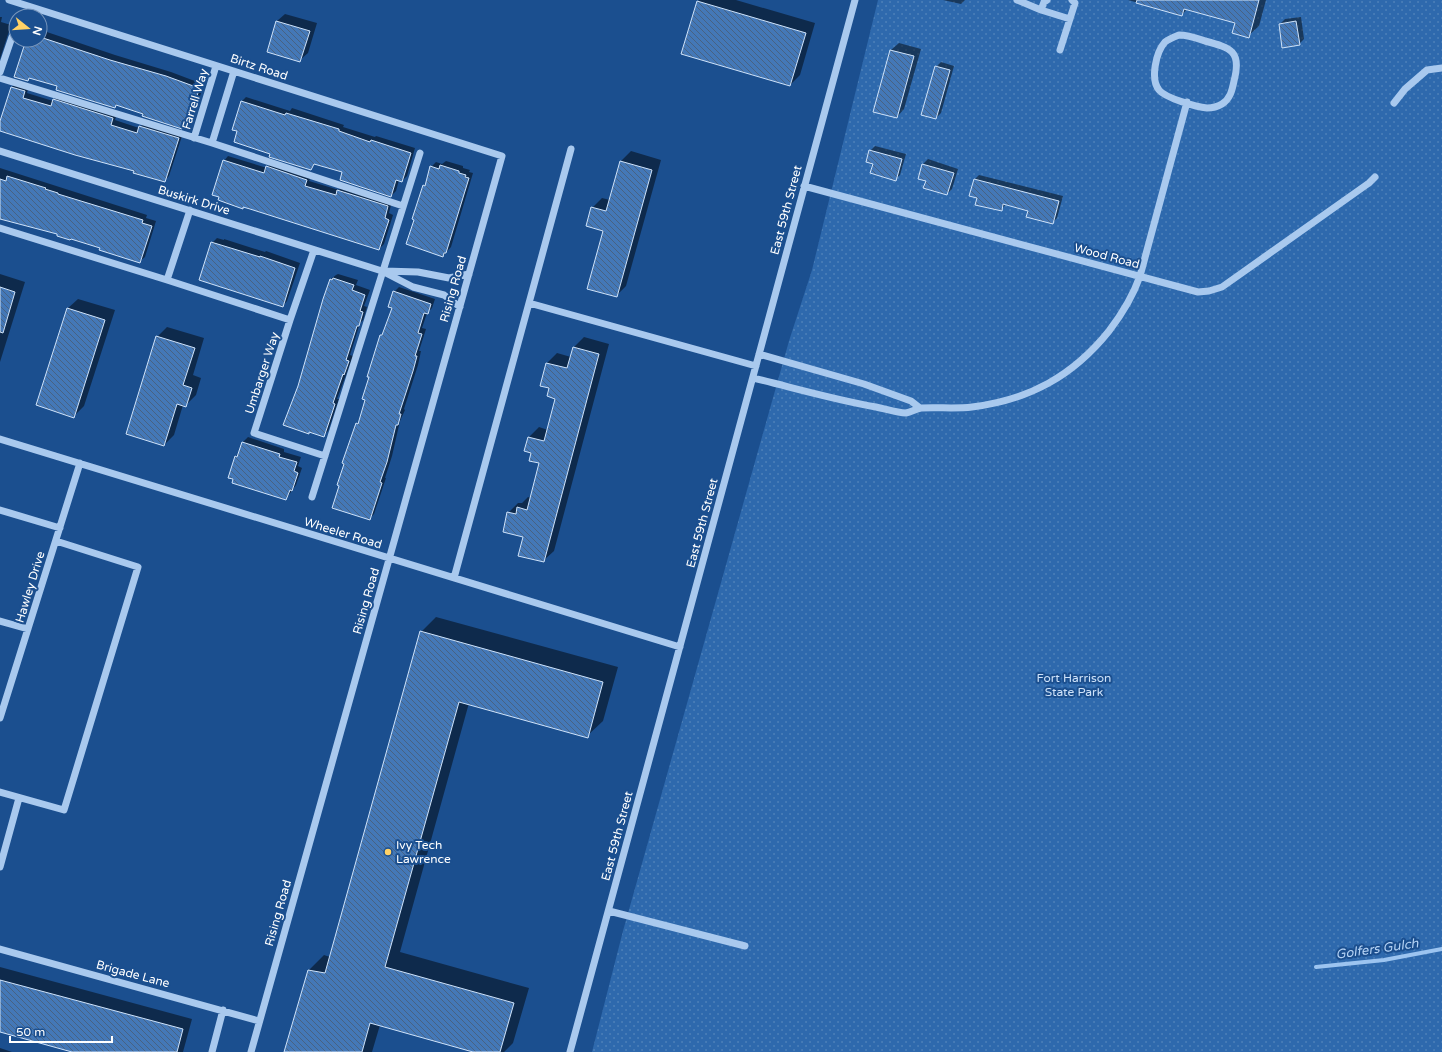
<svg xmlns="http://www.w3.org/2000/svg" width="1442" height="1052" font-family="'Varela Round',sans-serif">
<defs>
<pattern id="park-dots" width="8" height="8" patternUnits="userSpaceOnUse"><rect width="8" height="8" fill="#2e69ad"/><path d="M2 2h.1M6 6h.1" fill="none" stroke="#4d80b9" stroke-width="1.8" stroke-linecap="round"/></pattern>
<pattern id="building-back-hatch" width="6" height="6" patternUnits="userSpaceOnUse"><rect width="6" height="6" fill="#4478b7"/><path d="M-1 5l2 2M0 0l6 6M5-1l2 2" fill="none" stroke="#486282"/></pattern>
</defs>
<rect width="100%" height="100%" fill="#1b4f8f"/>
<path fill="url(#park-dots)" d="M878,0H1442V1052H592L623,931L789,341L812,270Z"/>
<path fill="#0007" d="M699,0H736L815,23L800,75L790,85L698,2Z
M943,0H965L961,4Z
M1128,0H1266L1259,26L1248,36L1236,23L1187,9L1182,15Z
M285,14L317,23L308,53L300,60L277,21Z
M0,17H2L1,22L11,25L0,59Z
M1301,17L1304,39L1299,44L1280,24L1285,19Z
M41,30L115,55L171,72L200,83L204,85L191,121L186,126L184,125L182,127L118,104L115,107L58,86L31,77L28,80L27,40H40Z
M899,43L921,49L904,109L897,117L891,50Z
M941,62L954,66L941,113L936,118V67Z
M16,82L29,86L27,93L53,101L58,95L117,113L115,120L139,128L145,122L183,133L169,176L164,181L135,170L0,130V124L12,87Z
M246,97L290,111L292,108L344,125L343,127L375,137L376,136L415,148L407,176L402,181L399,180L396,191L391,196L343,172L315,164L310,169L271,153L239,131L241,102Z
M875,146L906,154L900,175L895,179L874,164L870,151Z
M631,151L661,160L626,286L616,296L604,230L592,208L602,198L610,200L621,161Z
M228,156L267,168L272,162L312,175L309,181L339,190L343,185L392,201L389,213L393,215L384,244L379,249L244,206L242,208L224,161Z
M928,159L958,169L952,189L947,194L927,180L919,178L923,164Z
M446,161L463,166V168L470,170L469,172L473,173L451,247L443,256L424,186L426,183L431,167L436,162L442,164Z
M0,168L147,215L146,218L156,221L145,257L140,261L59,234L0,218Z
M979,175L1063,196L1057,218L1052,223L1029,210L1006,204L1001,210L978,197L974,180Z
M217,238L224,240V239L265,252L266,251L300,263L287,301L283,306L212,243Z
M0,274L25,282L0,362Z
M338,274L358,280L356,285L370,290L364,306L367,307L363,320L360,323L350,355L353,356L337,399H339L328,431L323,435L310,431L308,433L298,386L331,279L336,275Z
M399,287L435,299L432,308L427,313L422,328L426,329L419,351H421L418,365L404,409L405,410L400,421L392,456L385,478H386L374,514L369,519L357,424L360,421L366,399L381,335L385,332L393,307L394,292Z
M78,299L115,310L84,406L74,416L67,309Z
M167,327L204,338L193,375L201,378L196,395L185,406L183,405L174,435L164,445L157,337Z
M584,337L609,344L554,551L543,561L508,513L518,503H522L528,497L531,498L540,462L532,452L529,437L539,427L548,430L557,398L550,388L541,385L547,363L557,353L571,357L573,348Z
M248,437L284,449V452L301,457L298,466L302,468L296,485L286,499L235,457L240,453L243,442Z
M436,617L618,667L603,721L587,736L469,703L400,952L529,988L513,1043L504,1052H477L380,1025L372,1052H285L309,970L324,955L330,957L421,632Z
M0,967L192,1019L183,1052H76L0,1031Z
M0,1048L12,1052H0Z"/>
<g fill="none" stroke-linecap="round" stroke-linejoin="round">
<path stroke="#9cc4f0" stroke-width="4" d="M1316,967L1384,960L1442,949"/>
</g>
<path fill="url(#building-back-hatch)" stroke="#cfe3fa" d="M1137,0H1259L1249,38L1232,33L1235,23L1184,9L1182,16L1136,3Z
M697,1L806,33L790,86L681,54Z
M276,21L310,31L300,62L267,52Z
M1296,21L1300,45L1282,48L1279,24Z
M40,37L110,60L166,76L196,87L199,90L186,127L183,126L182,129L142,116L143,114L116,105L115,108L56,90L57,86L29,78L28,81L14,77L26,40H40Z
M890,50L914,56L897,118L873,112Z
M935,66L950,70L936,119L921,115Z
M11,87L25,91L23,98L51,106L53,99L113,118L111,125L137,133L139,126L179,138L165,182L133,173L134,171L75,155L0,131V121Z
M241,101L285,115L286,113L339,129V131L370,142L371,140L411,153L402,182L396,180L391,197L340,180L342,172L314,164L311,170L269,157L270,154L234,142L237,131L232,130Z
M869,150L902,159L896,181L870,173L873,164L866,162Z
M223,160L264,173L266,166L307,180L305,186L336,195L337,190L388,206L385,218L389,220L379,250L250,209L243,207V209L218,200L219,197L212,195Z
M620,161L652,170L617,297L587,289L603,231L586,226L591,207L606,211Z
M922,164L954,173L947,195L923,188L926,181L918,179Z
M440,165L459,171V173L466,175L465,177L469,178L446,253H444L443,257L406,244L414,220L412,219L423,185L425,186L430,166L439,169Z
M7,176L46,188L45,189L58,193V194L143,220L142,223L152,226L140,263L99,250L100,248L71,239L70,240L57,236V234L0,219V179L6,181Z
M974,179L1059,201L1053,224L1026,217L1028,211L1003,204L1002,211L975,205L977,198L969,196Z
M211,242L260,257V256L295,268L283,307L199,280Z
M333,278L354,285L352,290L365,295L360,311L363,312L359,326H357L346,360L349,361L344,375L343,374L333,403L335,404L324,437L309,432V434L283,425L298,386L323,299L330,279L332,280Z
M0,287L15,292L3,333L0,332Z
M393,291L431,304L428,314L424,313L418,333L422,334L415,356H417L413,371L399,414H401L398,425H396L387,462L380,482L382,483L370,520L332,508L339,486L337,485L344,464L342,463L356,423L358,424L365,400L362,399L369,377H367L380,335H382L392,308L388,307Z
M67,308L105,320L74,418L36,405Z
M156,336L195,348L183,385L192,388L186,407L177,404L164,446L126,434Z
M573,347L599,354L544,562L518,556L523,537L503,532L507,512L516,514L517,507L527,510L539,463L529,461L531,453L524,451L528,437L544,441L555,399L547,396L549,388L540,386L546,363L567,368Z
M242,442L280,454L279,457L297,462L294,471L298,473L292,491L290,490L286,500L232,483L233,479L228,478L235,456L237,457Z
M420,631L603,682L588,738L459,702L385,967L514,1003L500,1052H473L370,1023L362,1052H284L308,970L325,973Z
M0,980L183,1029L177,1052H72L0,1032Z"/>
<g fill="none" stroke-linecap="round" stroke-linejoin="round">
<path stroke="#a9c9ee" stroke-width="7" d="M9,0L502,156L251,1052
M1017,0L1041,10
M1047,0L1044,2L1041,10L1070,19
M1179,35C1188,35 1196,38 1205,41C1231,48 1242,51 1234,81C1232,91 1230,99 1222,104C1217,107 1212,108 1207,108C1197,107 1165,98 1159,90C1150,79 1156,52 1165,42C1169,39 1174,37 1179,35Z
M1060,50L1075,3L1072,0
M0,72L12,37
M0,78L212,143L403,206
M1394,103L1405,89L1427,70L1442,68
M194,138L216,66
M212,143L234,71
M0,151L382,271L413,287L444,295L460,307
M804,186L1198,292L1209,291L1222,287L1369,183L1375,177
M0,228L167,280L290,320
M314,250L290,320L254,433L325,456
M384,271L418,272L449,278L469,274
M167,280L190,210
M529,303L756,366
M759,354L864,384L911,401L920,408
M753,378C794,388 835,400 876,407C886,409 897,413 906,413C911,412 916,409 921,408C938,407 955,409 972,407C1029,400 1073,376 1109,331C1122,314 1133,296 1140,276L1187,102
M0,439L680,647
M312,497L420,153
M0,510L60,528
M454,578L571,149
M0,621L28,629
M0,718L80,463
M0,792L64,810L138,567L56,541
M0,867L19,798
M609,911L745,946
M0,949L259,1021
M212,1052L223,1010
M570,1052L855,0"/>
</g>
<circle fill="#ffd166" stroke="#1b4f8f" stroke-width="1.5" cx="388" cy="852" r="4"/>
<g text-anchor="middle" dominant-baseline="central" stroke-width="4" stroke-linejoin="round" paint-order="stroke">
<g font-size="12" fill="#fff" stroke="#1b4f8f">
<text transform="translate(259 67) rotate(18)">Birtz Road</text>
<text transform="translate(195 99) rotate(-73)">Farrell Way</text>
<text transform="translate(194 200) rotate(17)">Buskirk Drive</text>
<text transform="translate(786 210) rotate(-75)">East 59th Street</text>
<text transform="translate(1107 256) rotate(15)">Wood Road</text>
<text transform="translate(453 289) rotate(-74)">Rising Road</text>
<text transform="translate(262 373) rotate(-72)">Umbarger Way</text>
<text transform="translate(702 523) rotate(-75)">East 59th Street</text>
<text transform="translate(343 533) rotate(17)">Wheeler Road</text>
<text transform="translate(30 587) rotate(-73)">Hawley Drive</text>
<text transform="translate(366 601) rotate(-74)">Rising Road</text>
<text transform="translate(617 836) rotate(-75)">East 59th Street</text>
<text transform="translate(278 913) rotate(-74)">Rising Road</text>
<text transform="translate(133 974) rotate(15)">Brigade Lane</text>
</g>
<g font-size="12" fill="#cfe3fa" stroke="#1b4f8f">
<text x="1074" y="678">Fort Harrison<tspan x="1074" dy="14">State Park</tspan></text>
</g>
<g font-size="12" fill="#fff" stroke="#1b4f8f" text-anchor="start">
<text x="396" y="845">Ivy Tech<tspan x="396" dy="14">Lawrence</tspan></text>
</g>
<g font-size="13" font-style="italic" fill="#b5d3f5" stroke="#1b4f8f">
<text transform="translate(1377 949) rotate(-8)">Golfers Gulch</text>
</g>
</g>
<g transform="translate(28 28) rotate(107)"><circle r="19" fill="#1b4f8f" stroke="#7695bc"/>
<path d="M0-3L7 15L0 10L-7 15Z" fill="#ffd166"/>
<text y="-6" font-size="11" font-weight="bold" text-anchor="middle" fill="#ffffff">N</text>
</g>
<path d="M10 1036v6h102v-6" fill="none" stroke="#ffffff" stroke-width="2"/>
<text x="16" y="1036" font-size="12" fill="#ffffff" stroke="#1b4f8f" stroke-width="3" paint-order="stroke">50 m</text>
</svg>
